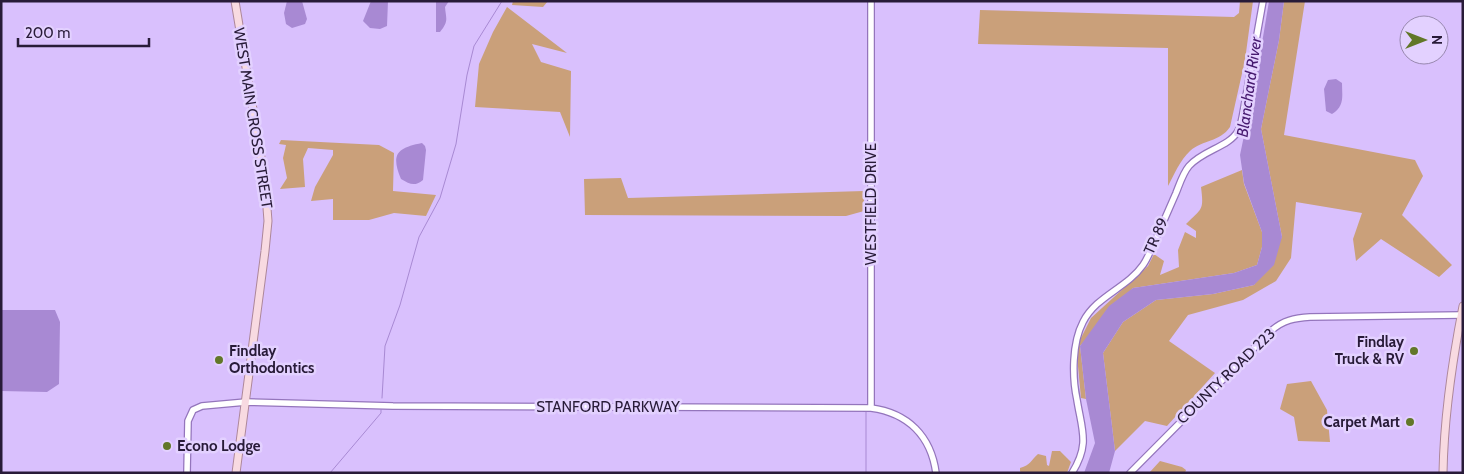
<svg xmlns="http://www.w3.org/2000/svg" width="1464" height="474" font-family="Cabin,sans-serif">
<rect width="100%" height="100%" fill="#d9c0fd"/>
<path fill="#caa07a" d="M513,1H548L543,7L512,5Z
M1240,1H1253L1245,60L1230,127C1220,142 1202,140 1190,151C1180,160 1174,175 1168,186V48L978,44L980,10L1234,17L1239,13Z
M1284,1H1305L1284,135L1415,160L1423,176L1402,215L1452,265L1439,277L1381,239L1356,261L1353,239L1362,213L1296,202L1291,258L1276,281L1243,300L1188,315L1169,341L1215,373L1167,426L1145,421L1115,451L1103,353L1123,322L1156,300L1213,294L1254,285L1282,237L1261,129L1279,40Z
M507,7L567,53L532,44L541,62L571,71L570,137L560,112L475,107L479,64L493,32Z
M281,140L379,145L394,153L393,191L436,195L426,216L394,213L369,220H333V199L311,201L315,187L333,155V150L308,148L303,159L305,187L280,189L287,178L283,158L286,145L279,144Z
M1242,170L1244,184L1262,232V247L1257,265L1234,273L1133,288L1080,346L1086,399L1081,398L1077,356L1079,342L1091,318L1148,266L1154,254L1164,261L1160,275L1179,267L1178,250L1185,232L1196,238V231L1186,224C1202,208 1204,211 1201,187Z
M621,178L628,198L864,191V211L846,216L585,215L584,179Z
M1311,381L1327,410L1330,442L1298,441L1294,417L1280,409L1287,384Z
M1052,451H1060L1071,462L1067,473H1021L1020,471V468C1031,465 1030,461 1038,454L1046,456L1047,465L1049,466Z
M1160,461L1182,467L1186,470L1185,473H1149Z"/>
<path fill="#a889d3" d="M287,1H302L307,19L305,24L292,28L286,24L284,13Z
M371,1H388L387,26L380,29L370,28L363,21Z
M436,1H449L445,7C446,19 449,21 440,32H436Z
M1269,1H1284L1279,40L1261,129L1282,237L1274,265L1254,285L1213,294L1156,300L1123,322L1103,353L1115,451L1109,473H1084L1095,443L1086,399L1080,346L1109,306L1133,288L1234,273L1257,265L1262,247V232L1244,183L1240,155L1257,73Z
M1336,79L1342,83C1342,96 1345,106 1332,114L1326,111L1324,89L1328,80Z
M422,143L425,146L426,150L423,180C414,187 410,184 401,179C391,155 396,148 422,143Z
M1,310H55L60,322L59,384L47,392L1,391Z"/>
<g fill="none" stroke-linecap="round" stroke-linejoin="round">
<path stroke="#a889d3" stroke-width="1" d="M382,398L385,346L400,305L419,237L440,198L456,144L467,75L474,46L502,1
M330,473L381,413V410
M866,473V412"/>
<g stroke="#9475bc" stroke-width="8">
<path id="minor" d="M871,408V1
M187,473L188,421L193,410L202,406L246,402L393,406L871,408C908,413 931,436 936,473
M1072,473C1090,444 1082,431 1077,400C1072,377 1072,343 1083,322C1096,296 1127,288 1143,265C1148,258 1151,249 1155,241C1162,225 1169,209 1176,193C1180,183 1183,173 1189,166C1203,150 1229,147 1238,131C1241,125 1242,119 1243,113L1263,1
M1130,473L1271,331C1283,320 1295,318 1310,317L1461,315"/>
</g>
<g stroke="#ad8799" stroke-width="9">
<path id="major" d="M235,1L265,182L268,221L265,251L236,473
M1443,473C1444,416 1452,362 1463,306"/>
</g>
<use href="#minor" stroke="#fff" stroke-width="5.5"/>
<use href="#major" stroke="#f8dae1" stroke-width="7"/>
</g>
<g fill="#627728" stroke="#e3d1ff" stroke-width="2">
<circle cx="1414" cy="351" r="5"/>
<circle cx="219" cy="360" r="5"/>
<circle cx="1410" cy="422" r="5"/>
<circle cx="167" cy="446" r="5"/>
</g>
<g text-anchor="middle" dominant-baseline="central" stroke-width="5" stroke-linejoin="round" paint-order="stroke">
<g font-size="15" fill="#281b38" stroke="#e3d1ff">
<text transform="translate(253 118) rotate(81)">WEST MAIN CROSS STREET</text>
<text transform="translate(871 204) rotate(-90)">WESTFIELD DRIVE</text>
<text transform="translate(1156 236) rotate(-66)">TR 89</text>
<text transform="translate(1226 376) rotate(-44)">COUNTY ROAD 223</text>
<text x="608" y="407">STANFORD PARKWAY</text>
</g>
<g font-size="15" font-weight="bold" fill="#281b38" stroke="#e3d1ff" text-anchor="end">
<text x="1404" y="342">Findlay<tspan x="1404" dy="17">Truck &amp; RV</tspan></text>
<text x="229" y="351" text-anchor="start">Findlay<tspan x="229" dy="17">Orthodontics</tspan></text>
<text x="1400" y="422">Carpet Mart</text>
<text x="177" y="446" text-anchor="start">Econo Lodge</text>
</g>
<g font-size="16" font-style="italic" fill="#471a70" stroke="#e3d1ff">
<text transform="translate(1249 87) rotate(-82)">Blanchard River</text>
</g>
</g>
<rect width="1464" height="474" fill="none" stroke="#281b38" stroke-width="5"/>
<g transform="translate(1424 40) rotate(90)"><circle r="24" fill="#e3d1ff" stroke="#9888af"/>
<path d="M0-4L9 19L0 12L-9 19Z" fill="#627728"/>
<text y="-8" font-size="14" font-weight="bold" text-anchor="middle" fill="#281b38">N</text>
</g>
<path d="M18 38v8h131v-8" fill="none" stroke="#281b38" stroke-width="2.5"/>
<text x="25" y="38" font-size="15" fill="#281b38" stroke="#e3d1ff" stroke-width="4" paint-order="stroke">200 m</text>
</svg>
